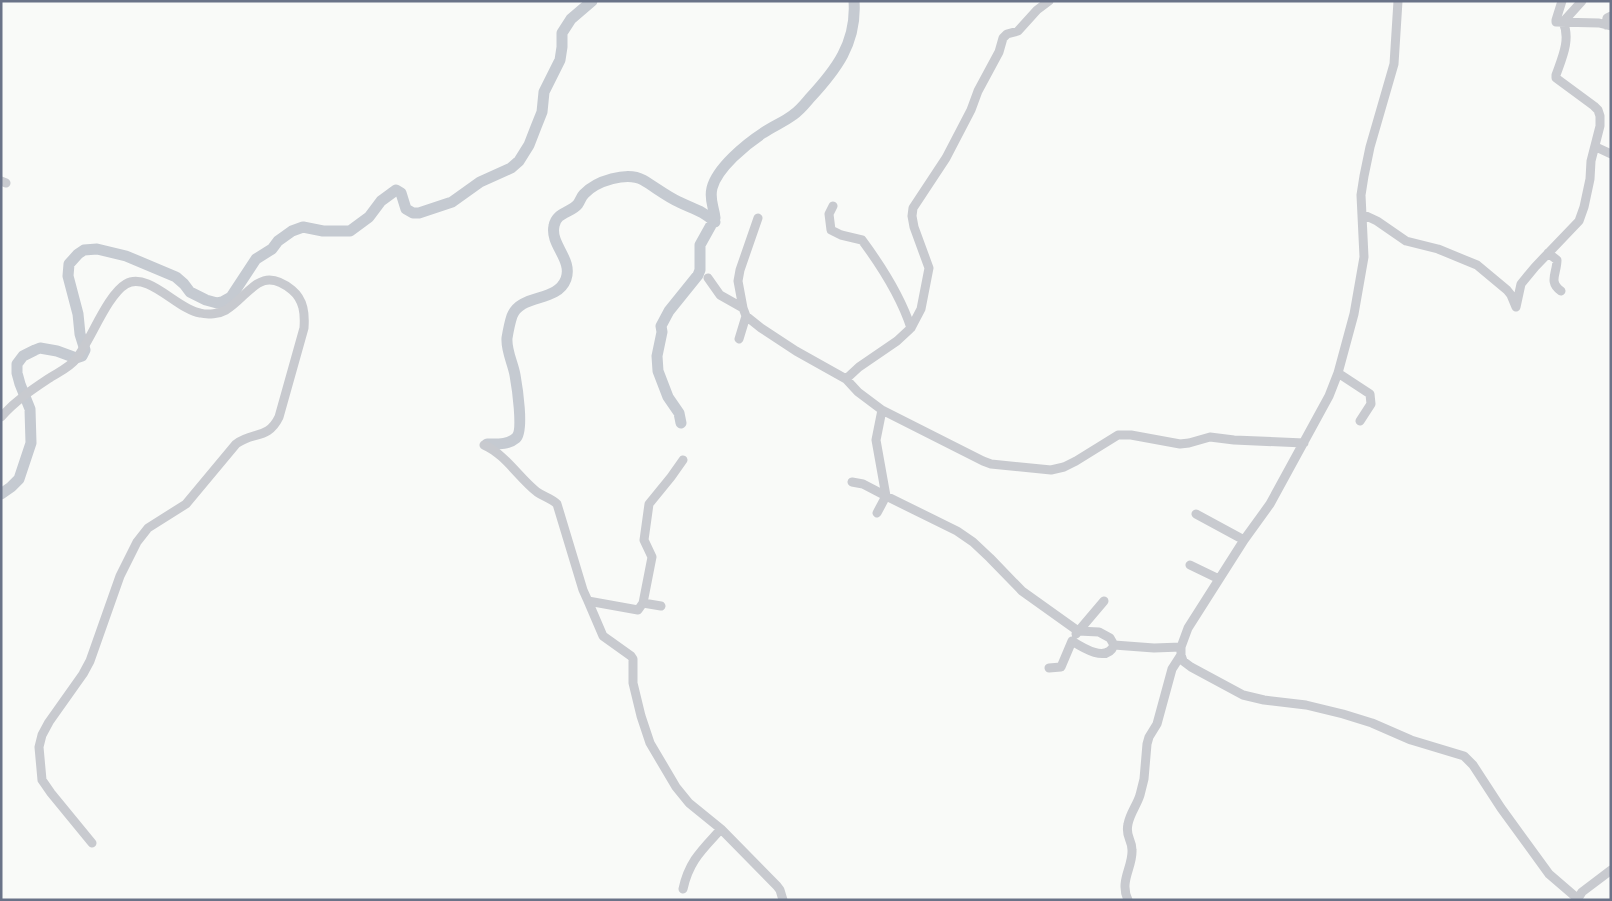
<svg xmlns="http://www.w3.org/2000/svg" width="1612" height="901" font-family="Rubik,sans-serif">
<rect width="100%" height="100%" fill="#f9faf8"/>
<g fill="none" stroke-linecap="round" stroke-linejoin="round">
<path stroke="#c5cad1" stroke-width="11" d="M681,423L679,413L668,397L658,371L657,356L662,332L661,326L669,311L698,275L700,270V245L715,218C714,207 709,200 712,188C717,168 746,144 763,133C773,126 784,122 793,115C800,110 804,105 809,99C836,70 857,43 854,1
M487,444C497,444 508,445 516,438C524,431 517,386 515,375C513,363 506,351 507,338C508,332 510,322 512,316C521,293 557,303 566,279C573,259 550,245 554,226C556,212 571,213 578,204C580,201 581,197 584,194C596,181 627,171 643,180C655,187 666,196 679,202C693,209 702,210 715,222
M1,494L11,487L19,479L31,443L30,409L20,384L17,373V364L23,356L35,350L40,348L57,351L76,358L82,356L85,350L80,334L78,314L68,276L69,264L78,254L84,250L97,249L126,256L176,277L184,284L190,292L206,300L217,303L222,302L231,297L256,259L272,249L278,241L292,231L303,227L323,231H350L369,217L381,201L396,190L401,193L406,209L413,213H419L452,202L480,182L511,168L519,161L529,145L536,127L542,112L544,92L560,60L562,47V33L571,19L592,1"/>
<path stroke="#c8cacf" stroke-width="9" d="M1562,1L1556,20V22L1599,23L1611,26
M1606,25L1607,18L1611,16
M1596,147L1611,154
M1,181L6,183
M833,206L829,214L831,230L841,235L862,240C882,267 901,297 911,328L897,341L859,367L846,379
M1362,214L1377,221L1406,241L1438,249L1477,265L1507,290L1511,295L1516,307L1521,284L1535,267L1579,221L1584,207L1590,179L1591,161L1600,126V116L1598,110L1594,106L1556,78V75C1562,58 1571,39 1563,22L1582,1
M1548,253L1557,260C1557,273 1548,282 1561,291
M708,278L720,295L743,308L746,316L761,328L796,351L846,379L858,392L882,410L983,461L991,464L1051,470L1064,467L1076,461L1118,435H1131L1180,444L1189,443L1210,437L1234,440L1304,443
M743,308L738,281L740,270L758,218
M911,328L921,309L929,268L914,227L912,216L913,208L946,158L971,110L978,91L999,52L1003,38L1007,34L1018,31L1037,10L1049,1
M739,339L746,316
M1338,373L1370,394L1371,404L1360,421
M882,410L876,440L886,496L957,531L973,542L990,558L1022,591L1078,631L1099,632L1110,638L1114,645
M1,417C16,400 33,389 51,377C59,372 70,367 76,359C91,340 107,295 126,284C148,271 178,310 200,313C208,315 219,314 226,310C250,295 260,264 292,290C304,300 305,314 304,328L279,417C268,440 253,431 236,444L186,504L148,528L137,542L120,576L90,661L83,674L49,722L42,735L39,747L42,780L51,793L92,843
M484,445C505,454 519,478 537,492C544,497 551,498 557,504L583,590L588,601L638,610L643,603L652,557L644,540L649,504L671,477L683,460
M852,482L863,484L886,496L877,513
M1196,514L1244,540
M1190,565L1219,579
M588,601L603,636L631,656L633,659V683L641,716L650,743L676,787L689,803L721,829L777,886L780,890L783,900
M643,603L661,606
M1076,634L1104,601
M1181,655L1183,661L1191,667L1243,695L1264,700L1306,705L1343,714L1372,723L1411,740L1464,756L1473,765L1501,808L1549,874L1578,899
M1049,668L1061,667L1072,641C1083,648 1107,663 1114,645L1154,648L1181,647
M683,889C689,861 702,850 721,829
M1128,900C1119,881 1133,867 1132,850C1132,839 1125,837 1128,824C1130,813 1137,805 1140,795L1144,779L1147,744L1149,737L1157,724L1172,669L1181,655V647L1188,628L1244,540L1270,504L1329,396L1338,373L1354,314L1364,257L1361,195L1364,176L1370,147L1394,64L1398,1
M1577,900L1582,892L1611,870"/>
</g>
<rect width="1612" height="901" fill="none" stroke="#6a7388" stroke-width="5"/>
</svg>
